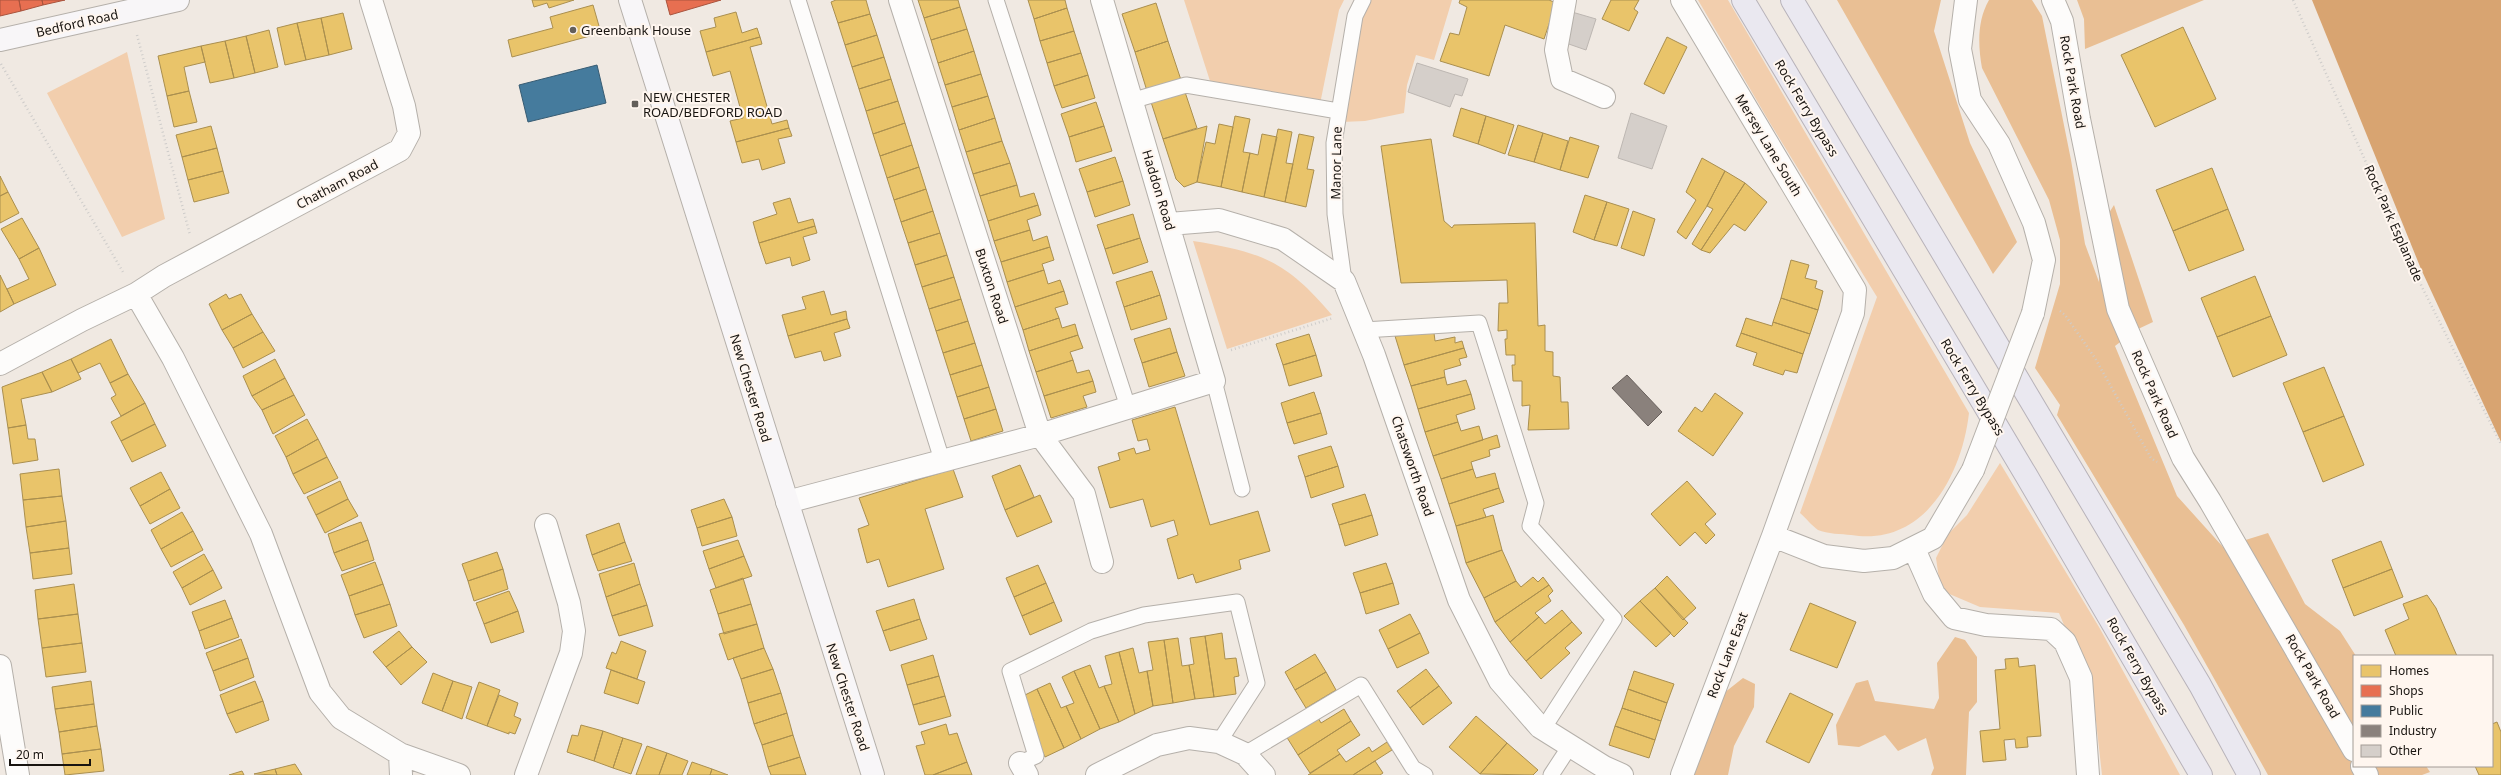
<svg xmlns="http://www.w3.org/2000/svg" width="2501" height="775" font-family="'Noto Sans',sans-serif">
<rect width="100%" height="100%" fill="#f0e9e2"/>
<path fill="#f2cead" d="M1184,0H1344L1339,10L1320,104L1210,81Z
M1368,0H1452L1434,60L1416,55L1407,85L1404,113L1365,121L1341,122L1360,16Z
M1698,0H1728L1969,413C1962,475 1924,547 1851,535C1842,534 1827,534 1818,530C1812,526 1806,518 1800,513L1877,297L1770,123Z
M127,52L165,219L122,237L47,93Z
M1193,241C1262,252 1286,261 1332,315L1227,349Z
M2000,463L2099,627L2180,775H2102L2093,694L2059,613L1980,607L1947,593L1939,579L1936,558L1948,534L1967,515Z"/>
<path fill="#e9bf94" d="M1837,0H1941L1934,31L1970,143L2017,242L1993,274Z
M1989,0H2032L2042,16L2071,160L2085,244L2099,282L2100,227L2114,205L2153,322L2136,330L2115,346L2177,496L2223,547L2268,533L2305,604L2340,631L2356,656H2354V766H2426L2430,772L2422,775H2358L2353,772V775H2268L2184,625L2057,415L2060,405L2035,368L2060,284V240L2049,200L1982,68C1978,45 1977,21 1989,0Z
M2077,0H2204L2085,49L2084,19Z
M1955,637L1965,640L1977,657V702L1969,712L1966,775H1931L1934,768L1926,738L1898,751L1885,735L1859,747L1838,745L1836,725L1856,683L1868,680L1875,701L1934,709L1939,698L1937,663Z
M1743,678L1755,684L1754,707L1734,746L1728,775H1694L1724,693Z"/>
<path fill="#d8a471" d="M2312,0H2501V442L2421,269Z"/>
<path fill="#e9c46a" stroke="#aa8f4f" d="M532,0H574L549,8L547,3L534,7Z
M836,0H866L870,14L838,23L831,2Z
M918,0H958L960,7L924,18Z
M1028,0H1065L1067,8L1034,19Z
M1460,0H1549L1556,3L1544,39L1505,25L1489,76L1440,61L1450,33L1459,35L1467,7L1459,3Z
M1611,0H1639L1634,9L1638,12L1629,31L1602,19Z
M1156,3L1168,41L1135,52L1122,14Z
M593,5L601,33L512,57L508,40L553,28L550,17Z
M960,7L967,29L931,40L924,18Z
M1067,8L1074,31L1040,41L1034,19Z
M736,12L742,33L757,28L760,37L706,52L700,31L716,27L714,18Z
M343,13L352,49L329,55L321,18Z
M870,14L877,35L845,45L838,23Z
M321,18L329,55L306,60L297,23Z
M297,23L306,60L285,65L277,28Z
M2183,27L2216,99L2155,127L2121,55Z
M967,29L974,51L938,63L931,40Z
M269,30L278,67L255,73L246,36Z
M1074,31L1081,53L1047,63L1040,41Z
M877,35L884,57L852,67L845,45Z
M246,36L255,73L234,78L225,41Z
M760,37L762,44L750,47L772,124L787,120L789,128L736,142L730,121L743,118L730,71L713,76L706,52Z
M1667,37L1687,47L1664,94L1644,84Z
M225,41L234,78L210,83L201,46Z
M1168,41L1181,80L1147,91L1135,52Z
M201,46L205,62L184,67L189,91L167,96L158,56Z
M974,51L981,74L945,85L938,63Z
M1081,53L1088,75L1054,86L1047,63Z
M884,57L891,79L859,89L852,67Z
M981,74L988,96L952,107L945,85Z
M1088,75L1095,98L1062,108L1054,86Z
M891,79L898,101L866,111L859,89Z
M189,91L197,122L174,127L167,96Z
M1185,92L1197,128L1163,139L1151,102Z
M988,96L995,118L959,130L952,107Z
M898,101L905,123L873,134L866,111Z
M1096,102L1104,126L1069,137L1061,114Z
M1461,108L1486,116L1478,144L1453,136Z
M1235,116L1250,119L1243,152L1250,153L1242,192L1221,187Z
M1486,116L1514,125L1505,154L1478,144Z
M995,118L1002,141L966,152L959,130Z
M905,123L912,145L880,156L873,134Z
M1219,124L1233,127L1221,187L1197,182L1206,142L1215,144Z
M1518,125L1543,133L1534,162L1508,155Z
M211,126L217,148L182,157L176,135Z
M1104,126L1112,151L1076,162L1069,137Z
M1207,126L1197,182L1184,187L1176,179L1163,139Z
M789,128L792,136L778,139L785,163L762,170L759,159L742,163L736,142Z
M1278,129L1292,132L1286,163L1293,164L1285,202L1264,197Z
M1543,133L1568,141L1560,170L1534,162Z
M1262,134L1277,137L1264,197L1242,192L1250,153L1258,155Z
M1299,134L1314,137L1307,169L1314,170L1306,207L1285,202Z
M1570,137L1599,146L1588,178L1560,170Z
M1431,139L1444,221L1452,228L1454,225L1535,223L1538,326L1545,325V351L1553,352V376L1560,377L1561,402H1568L1569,429L1528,430L1530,405L1522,406V381H1513L1512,365H1515V355H1506L1505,339H1507V330L1498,331L1499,303H1508L1507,280L1401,283L1381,146Z
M1002,141L1010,163L973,174L966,152Z
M912,145L919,167L887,178L880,156Z
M217,148L223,171L188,180L182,157Z
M1115,157L1123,181L1087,192L1079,169Z
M1702,158L1725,171L1707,206L1686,239L1677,232L1696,200L1686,192Z
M1010,163L1017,185L980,196L973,174Z
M919,167L926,189L894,200L887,178Z
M2212,168L2228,209L2173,231L2156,190Z
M223,171L229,193L194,202L188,180Z
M1725,171L1745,183L1701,250L1692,244L1713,209L1707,206Z
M0,176L8,192L0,196Z
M1123,181L1130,205L1095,217L1087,192Z
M1745,183L1767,202L1745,231L1734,224L1710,253L1701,250Z
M1017,185L1020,197L1034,193L1038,205L988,221L980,196Z
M926,189L933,211L901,222L894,200Z
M8,192L19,213L0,223V196Z
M1585,195L1607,202L1594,240L1573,232Z
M790,198L798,223L813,219L815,226L759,243L753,222L777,214L773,203Z
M1607,202L1629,209L1617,246L1594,240Z
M1038,205L1041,215L1027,220L1030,230L994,241L988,221Z
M2228,209L2244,250L2189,271L2173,231Z
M933,211L940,233L908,243L901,222Z
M1633,211L1655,219L1644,256L1621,248Z
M1133,214L1140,238L1105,249L1097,225Z
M22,218L39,248L19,259L1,229Z
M815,226L817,233L803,237L810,260L792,266L790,257L766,264L759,243Z
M1030,230L1033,241L1047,236L1050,247L1001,262L994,241Z
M940,233L947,255L915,265L908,243Z
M1140,238L1148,262L1113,274L1105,249Z
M1050,247L1054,260L1042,264L1044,270L1007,282L1001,262Z
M39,248L56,285L14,304L7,289L29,279L19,259Z
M947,255L954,277L922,287L915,265Z
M1791,260L1809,265L1805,278L1817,281L1815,288L1823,291L1818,310L1781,298Z
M1044,270L1048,284L1060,280L1064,291L1015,307L1007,282Z
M1152,271L1160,295L1124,307L1116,282Z
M0,275L14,304L0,312Z
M2255,276L2271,316L2217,337L2201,298Z
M954,277L961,299L929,309L922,287Z
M824,291L831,315L846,311L847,319L788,336L782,315L806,309L802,297Z
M1064,291L1068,304L1055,308L1059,318L1023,330L1015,307Z
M226,294L229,299L241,294L252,314L222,330L209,304Z
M1160,295L1167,319L1131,330L1124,307Z
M1781,298L1818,310L1810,334L1773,322Z
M961,299L968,321L936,331L929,309Z
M252,314L263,332L233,348L222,330Z
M2271,316L2287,355L2233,377L2217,337Z
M1059,318L1062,328L1075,324L1078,335L1029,351L1023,330Z
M1746,318L1772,326L1773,322L1810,334L1803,354L1741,333Z
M847,319L850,328L834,333L841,356L824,361L821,351L795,358L788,336Z
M968,321L975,343L943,353L936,331Z
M1170,328L1177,352L1142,363L1134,339Z
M263,332L275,351L243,368L233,348Z
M1434,333L1435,341L1455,337V343L1462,341L1464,348L1404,365L1395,336Z
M1741,333L1803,354L1797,373L1785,370L1783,375L1753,365L1757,353L1736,346Z
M1309,334L1316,355L1283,365L1276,344Z
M1078,335L1083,348L1070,352L1073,360L1036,372L1029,351Z
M111,339L128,374L110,383L100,363L78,373L71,359Z
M975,343L982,365L950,375L943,353Z
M1464,348L1467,357L1459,359L1461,365L1444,370L1445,377L1411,386L1404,365Z
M1177,352L1185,376L1149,387L1142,363Z
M1316,355L1322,376L1289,386L1283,365Z
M71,359L81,379L52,392L42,372Z
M275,359L285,378L252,396L243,376Z
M1073,360L1077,373L1089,370L1093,381L1044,396L1036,372Z
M982,365L989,387L957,397L950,375Z
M2324,367L2344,416L2303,432L2283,383Z
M42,372L52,392L21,399L26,425L8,428L2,387Z
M128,374L145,403L121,416L111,398L116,395L110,383Z
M1445,377L1447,385L1466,380L1471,394L1418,409L1411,386Z
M285,378L294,395L262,410L252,396Z
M1093,381L1096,392L1083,396L1087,407L1051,418L1044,396Z
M989,387L996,409L964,419L957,397Z
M1314,392L1321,413L1287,423L1281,403Z
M1715,393L1743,413L1713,456L1678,431L1695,407L1702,412Z
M1471,394L1475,409L1456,415L1458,422L1425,432L1418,409Z
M294,395L305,415L273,434L262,410Z
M145,403L155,424L121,441L111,422Z
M1175,407L1210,525L1258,511L1270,551L1239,560L1241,569L1196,583L1193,574L1178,579L1167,539L1178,535L1174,520L1151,527L1143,499L1110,508L1098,467L1120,460L1118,453L1134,448L1136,454L1150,450L1147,439L1138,441L1132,420Z
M996,409L1003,431L971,441L964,419Z
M1321,413L1327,434L1294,444L1287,423Z
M2344,416L2364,465L2323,482L2303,432Z
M307,419L318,439L286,457L275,436Z
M1458,422L1461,431L1479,426L1483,440L1433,456L1425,432Z
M155,424L166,446L132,462L121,441Z
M26,425L28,439H35L38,460L13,464L8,428Z
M1497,435L1500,447L1489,450L1490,456L1471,462L1473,469L1441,479L1433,456Z
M318,439L327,457L293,474L286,457Z
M1331,446L1338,466L1305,477L1298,456Z
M327,457L338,478L304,494L293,474Z
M1020,465L1034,497L1005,510L992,476Z
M1338,466L1344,487L1311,498L1305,477Z
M59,469L62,496L23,500L20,474Z
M953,469L963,497L925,509L944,569L888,587L879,559L867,563L858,529L869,525L859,498Z
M1473,469L1476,478L1495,473L1499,488L1449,504L1441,479Z
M161,472L170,489L140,506L130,488Z
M340,481L348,499L316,515L307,497Z
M1687,481L1716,514L1705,524L1715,535L1706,544L1695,532L1680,546L1651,514Z
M1499,488L1504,502L1483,509L1486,517L1456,526L1449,504Z
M170,489L180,508L150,524L140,506Z
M1365,494L1372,515L1339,525L1332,504Z
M1040,495L1052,522L1017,537L1005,510Z
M62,496L66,521L26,527L23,500Z
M348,499L358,516L325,533L316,515Z
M724,499L732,517L697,528L691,510Z
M182,512L193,531L161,549L151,530Z
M1372,515L1378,535L1345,546L1339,525Z
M1493,515L1502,550L1466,563L1456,526Z
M732,517L737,536L702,546L697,528Z
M66,521L69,548L30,553L26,527Z
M361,522L368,540L334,553L328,534Z
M619,523L625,542L592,555L586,535Z
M193,531L203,550L171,567L161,549Z
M368,540L374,560L342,571L334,553Z
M738,540L744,556L709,569L703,551Z
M2381,541L2392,569L2343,588L2332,560Z
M625,542L632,561L598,571L592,555Z
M69,548L72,574L33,579L30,553Z
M1502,550L1516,581L1484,598L1466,563Z
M497,552L503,569L468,581L462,564Z
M204,554L213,570L182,588L173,572Z
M744,556L752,576L716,588L709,569Z
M375,562L383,584L349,596L341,575Z
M634,563L640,584L606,597L599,574Z
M1386,563L1393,583L1360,593L1353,573Z
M1038,565L1046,583L1014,597L1006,578Z
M503,569L508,589L474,601L468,581Z
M2392,569L2403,597L2354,616L2343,588Z
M213,570L222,588L190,605L182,588Z
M1667,576L1696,608L1683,620L1655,588Z
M1533,577L1538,582L1543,577L1549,585L1495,622L1484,598L1516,581L1521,587Z
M743,578L751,604L718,614L710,590Z
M1046,583L1054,602L1022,616L1014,597Z
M1393,583L1399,604L1366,614L1360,593Z
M74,584L78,614L38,619L35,590Z
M383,584L390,604L355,615L349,596Z
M640,584L647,605L612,616L606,597Z
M1549,585L1553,591L1548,596L1551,601L1535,613L1539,617L1510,642L1495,622Z
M1655,588L1688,623L1674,637L1640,601Z
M509,591L518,611L484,624L476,603Z
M2427,595L2436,608L2457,656H2396L2385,630L2409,619L2403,604Z
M914,599L920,619L883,631L876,611Z
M225,600L232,618L199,631L192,612Z
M1640,601L1671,633L1656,647L1624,616Z
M1054,602L1062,621L1030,635L1022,616Z
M1810,603L1856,622L1837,668L1790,650Z
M390,604L397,626L364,638L355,615Z
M751,604L757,624L724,634L718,614Z
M647,605L653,626L619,636L612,616Z
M1562,610L1572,622L1526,661L1510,642L1539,617L1545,624Z
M518,611L524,632L491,643L484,624Z
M78,614L82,643L42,648L38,619Z
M1410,614L1420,633L1388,649L1379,630Z
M232,618L239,637L205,649L199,631Z
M920,619L927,639L890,651L883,631Z
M1572,622L1582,633L1565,648L1570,653L1541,679L1526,661Z
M757,624L764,648L728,660L719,634Z
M399,631L412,647L386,667L373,652Z
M1222,633L1225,659L1236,658L1239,676L1234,677L1236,694L1214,697L1205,636Z
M1420,633L1429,653L1397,668L1388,649Z
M1205,636L1214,697L1195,699L1189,665L1194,664L1190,638Z
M1178,638L1182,666L1189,665L1195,699L1173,703L1164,640Z
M241,639L248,658L213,671L206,653Z
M1164,640L1173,703L1153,706L1147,671L1153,670L1148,642Z
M621,641L646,651L637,679L606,668L612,652L616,654Z
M82,643L86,672L46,677L42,648Z
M412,647L427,662L401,685L386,667Z
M764,648L773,669L741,679L733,658Z
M1133,648L1139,673L1147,671L1153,706L1135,714L1119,652Z
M1119,652L1135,714L1119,722L1104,686L1112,684L1105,656Z
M1315,654L1326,672L1295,690L1285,672Z
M933,655L939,676L907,685L901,665Z
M248,658L254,677L220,691L213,671Z
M2018,658L2019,667L2035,665L2041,736L2027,737L2028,747L2016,748L2015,739L2004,740L2006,760L1983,762L1980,731L2000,729L1995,670L2006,669L2005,659Z
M1090,665L1099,688L1104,686L1119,722L1100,729L1074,671Z
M773,669L781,693L748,703L741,679Z
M1426,669L1439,686L1410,708L1397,691Z
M611,670L645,682L638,704L604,693Z
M1074,671L1100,729L1081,739L1066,706L1074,703L1062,677Z
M1634,671L1674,684L1667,703L1628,689Z
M1326,672L1336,690L1306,708L1295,690Z
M433,673L453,681L442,711L422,703Z
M939,676L945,696L913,705L907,685Z
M91,681L94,704L55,709L52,687Z
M255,681L263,701L227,714L220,695Z
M453,681L472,687L462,719L442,711Z
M479,682L500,690L487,726L466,718Z
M1050,683L1061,708L1066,706L1081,739L1064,748L1037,689Z
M1439,686L1452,703L1423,725L1410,708Z
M1037,689L1064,748L1045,757L1030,723L1034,721L1023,696Z
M1628,689L1667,703L1661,721L1622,708Z
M781,693L787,713L754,724L748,703Z
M1790,693L1833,714L1809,763L1766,742Z
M499,695L518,703L514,716L521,719L515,734L509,732V734L487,726Z
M945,696L951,716L919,725L913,705Z
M263,701L269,720L236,733L227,714Z
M94,704L97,726L59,732L55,709Z
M1622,708L1661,721L1655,740L1615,726Z
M1344,709L1351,721L1298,755L1286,736L1317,716L1321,723Z
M787,713L793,735L762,745L754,724Z
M1476,716L1507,743L1480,774L1449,747Z
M1351,721L1360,735L1337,750L1340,754L1310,773L1298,755Z
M2497,722L2501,732V775H2479L2475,766H2492V724Z
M946,724L949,735L957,733L967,762L933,775H925L916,746L925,744L921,732Z
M581,725L603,731L594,761L567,752L572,735L578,736Z
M97,726L101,749L62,754L59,732Z
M1615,726L1655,740L1649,758L1609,745Z
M603,731L623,738L613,768L594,761Z
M793,735L800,757L768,767L762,745Z
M623,738L642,744L631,774L613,768Z
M1387,742L1392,750L1353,775H1308L1340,754L1346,762L1369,747L1372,752Z
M1507,743L1538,770L1533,775L1480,774Z
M647,746L667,753L659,775H636Z
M101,749L104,771L65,775L62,754Z
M667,753L688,761L682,775H659Z
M800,757L806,775H771L768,767Z
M1375,761L1383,773L1380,775H1353Z
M692,762L712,769L710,775H687Z
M967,762L972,775H933Z
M295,764L302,775H277L275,769Z
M275,769L277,775L254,774Z
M712,769L728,775H710Z
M242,771L244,775H229Z"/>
<path fill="#e76f51" stroke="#a9543e" d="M0,0H19L21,11L0,16Z
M19,0H42L43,5L21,11Z
M42,0H65L43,5Z
M666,0H721L670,15Z"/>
<path fill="#457b9d" stroke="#385c73" d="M597,65L606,103L528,122L519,85Z"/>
<path fill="#8a817c" stroke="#68605c" d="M1627,375L1662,412L1648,426L1612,388Z"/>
<path fill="#d5cfca" stroke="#bdb7b2" d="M1572,12L1596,19L1586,50L1563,42Z
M1417,63L1468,79L1462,96L1455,94L1450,107L1408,92Z
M1631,113L1667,126L1652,169L1618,158Z"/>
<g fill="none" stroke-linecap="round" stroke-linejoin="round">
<g stroke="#b5b0aa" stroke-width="17">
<path id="lane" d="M798,0L942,460
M996,0L1128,407
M1131,101L1186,85L1338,111
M1344,281L1335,214L1334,143L1355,16L1363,0
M1364,330L1479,323L1536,503L1530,526L1614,619L1543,729
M1214,381L1242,489
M1245,754L1361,685L1413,768L1425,775
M1020,763L1036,756L1010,671L1091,631L1144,615L1237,602L1257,683L1219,742
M1551,775L1570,746"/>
</g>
<g stroke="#b5b0aa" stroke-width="24">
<path id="street" d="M900,0L1040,435L1084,494L1102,562
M1565,0L1556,50L1562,79L1604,97
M1682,0L1855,290L1853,313L1773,536L1682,775
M1966,0L1960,49L1970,100L1999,144L2034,223L2044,260L2033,313
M2053,0L2062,21L2079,119L2118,309L2183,458L2210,501L2354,750
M1169,224L1219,220L1283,239L1344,281L1374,355L1459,600L1500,681L1540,727L1604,767L1622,775
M136,294L164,276L400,150L409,133L404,106L371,0
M0,364L82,320L136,294L173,358L261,534L320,692L341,718L400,754L459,775
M787,502L1040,435L1214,381L1102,0
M1773,536L1824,556L1864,561L1893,558L1933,538L1973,470
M1914,549L1934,594L1954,618L1986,625L2051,629L2065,642L2081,678L2088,775
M0,666L18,775
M400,754L401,775
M1020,763L1027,775
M2362,766L2367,775
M526,775L571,653L574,631L569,603L546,525
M1097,775L1157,745L1189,738L1219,742L1245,754L1264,775"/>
</g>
<g stroke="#b5b0aa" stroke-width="24">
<path id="secondary" d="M630,0L873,775
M0,40L178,0"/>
</g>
<g stroke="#b8b3ba" stroke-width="24">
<path id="highway" d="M1743,0L2026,475L2201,775
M1792,0L2200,685L2249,775"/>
</g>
<path stroke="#ceccca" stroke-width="2.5" stroke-dasharray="1 3" stroke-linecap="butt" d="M2293,0L2422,287L2501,444
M137,35L190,235
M1,64L123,272
M2060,311L2065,315L2095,358L2151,458L2157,462
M1231,350L1333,318"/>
<use href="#lane" stroke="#fdfcfb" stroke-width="15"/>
<use href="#street" stroke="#fdfcfb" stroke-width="22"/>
<use href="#secondary" stroke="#f8f6f8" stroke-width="22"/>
<use href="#highway" stroke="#eae8f0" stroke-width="22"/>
<g stroke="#b5b0aa" stroke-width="24" stroke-linecap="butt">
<path id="street-bridge" d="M1973,470L2033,313"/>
</g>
<use href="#street-bridge" stroke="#fdfcfb" stroke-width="22"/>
</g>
<g fill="#645f5a" stroke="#fff6ef" stroke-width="1.5">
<circle cx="573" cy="30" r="4"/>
<rect x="631" y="100" width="8" height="8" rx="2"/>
</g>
<g text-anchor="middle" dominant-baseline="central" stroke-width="4" stroke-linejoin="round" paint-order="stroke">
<g font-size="13" fill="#181410" stroke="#fff6ef">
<text transform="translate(77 23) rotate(-13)">Bedford Road</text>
<text transform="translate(2073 82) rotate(80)">Rock Park Road</text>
<text transform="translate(1807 108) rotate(59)">Rock Ferry Bypass</text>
<text transform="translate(1769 145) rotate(59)">Mersey Lane South</text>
<text transform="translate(1336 163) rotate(-89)">Manor Lane</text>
<text transform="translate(337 184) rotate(-28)">Chatham Road</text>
<text transform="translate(1159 190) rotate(73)">Haddon Road</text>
<text transform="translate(2394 223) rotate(66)">Rock Park Esplanade</text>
<text transform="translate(992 286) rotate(72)">Buxton Road</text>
<text transform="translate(1973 387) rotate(59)">Rock Ferry Bypass</text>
<text transform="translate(751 388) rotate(73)">New Chester Road</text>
<text transform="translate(2155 394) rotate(66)">Rock Park Road</text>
<text transform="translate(1413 466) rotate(71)">Chatsworth Road</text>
<text transform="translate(1727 655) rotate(-69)">Rock Lane East</text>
<text transform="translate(2138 666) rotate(60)">Rock Ferry Bypass</text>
<text transform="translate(2313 676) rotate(60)">Rock Park Road</text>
<text transform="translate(848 697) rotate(72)">New Chester Road</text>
</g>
<g font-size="13" fill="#181410" stroke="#fff6ef" text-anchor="start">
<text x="581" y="30">Greenbank House</text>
<text x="643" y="97">NEW CHESTER<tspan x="643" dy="15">ROAD/BEDFORD ROAD</tspan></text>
</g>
</g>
<rect x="2353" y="655" width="140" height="112" fill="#fff6ef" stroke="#a39c96"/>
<rect x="2361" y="665" width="20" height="12" fill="#e9c46a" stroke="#a39c96"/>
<text x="2389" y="675" font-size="12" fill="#181410">Homes</text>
<rect x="2361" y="685" width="20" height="12" fill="#e76f51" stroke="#a39c96"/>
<text x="2389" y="695" font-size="12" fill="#181410">Shops</text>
<rect x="2361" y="705" width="20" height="12" fill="#457b9d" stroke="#a39c96"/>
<text x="2389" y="715" font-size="12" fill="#181410">Public</text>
<rect x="2361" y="725" width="20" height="12" fill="#8a817c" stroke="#a39c96"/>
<text x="2389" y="735" font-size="12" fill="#181410">Industry</text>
<rect x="2361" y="745" width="20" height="12" fill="#d5cfca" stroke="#a39c96"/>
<text x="2389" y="755" font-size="12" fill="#181410">Other</text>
<path d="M10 759v6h80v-6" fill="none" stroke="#181410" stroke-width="2"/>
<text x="16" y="759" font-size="12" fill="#181410" stroke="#fff6ef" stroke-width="3" paint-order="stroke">20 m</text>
</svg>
